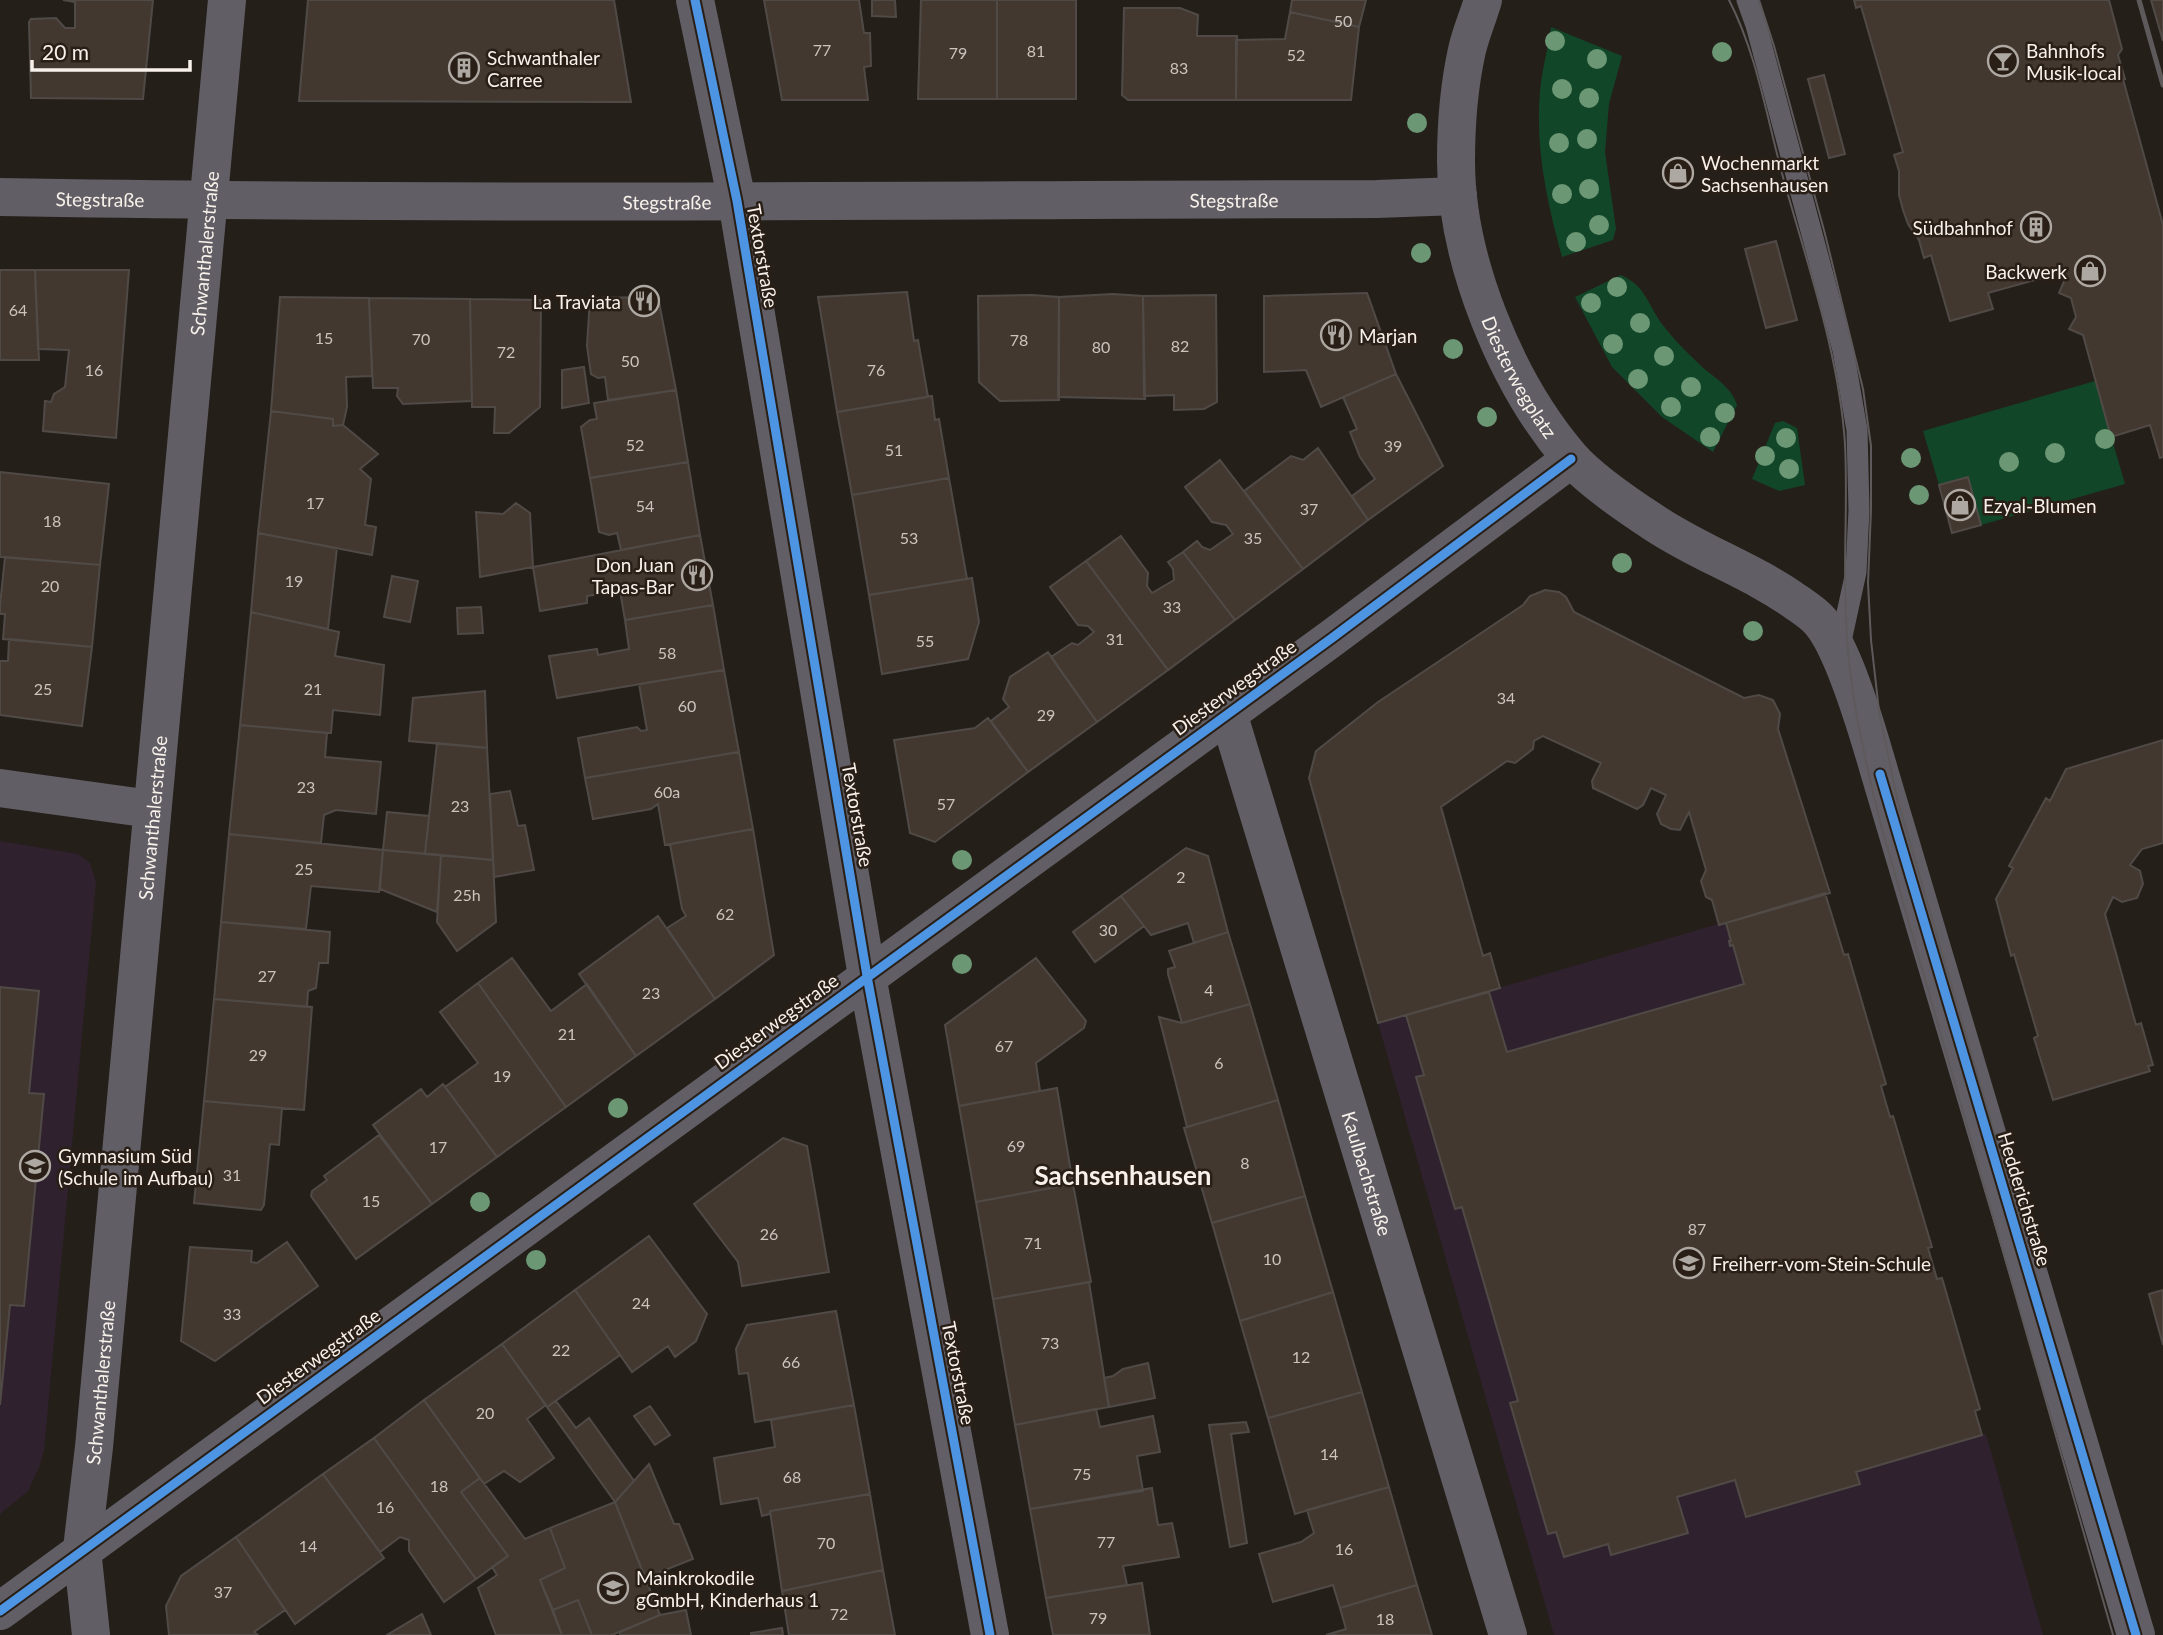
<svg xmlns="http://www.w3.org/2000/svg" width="2163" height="1635" font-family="Lato,sans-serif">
<rect width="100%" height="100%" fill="#251f1a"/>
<path fill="#2f222e" d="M0,841L78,854L90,863L96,883L44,1450L40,1465L28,1491L0,1514Z
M1825,893L1843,954H1848L1886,1084L1881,1086L1890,1117L1893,1116L1932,1247L1928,1249L1937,1279L1942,1278L1980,1409L1975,1411L1982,1435L1986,1434L2043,1635H1554L1378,1023Z"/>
<path fill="#124628" d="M1551,27L1622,56L1609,104L1605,152L1616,229L1613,240L1562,257C1547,202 1535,149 1540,91C1542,70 1548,48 1551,27Z
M1621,275C1648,287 1648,308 1666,329C1676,342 1689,354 1700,365C1714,378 1731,386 1737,405L1713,452L1662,417L1612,367L1575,297Z
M2095,381L2125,484L1981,525L1968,477L1939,485L1923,431Z
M1783,421L1797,428L1805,485L1779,491L1752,479L1775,423Z"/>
<path fill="#433830" stroke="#504a47" stroke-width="2" d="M63,0H153L143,99L31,98L29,22L31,19L56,18L65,28H75V2Z
M308,0H614L631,102L299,101Z
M764,0H859L864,33H870L871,66L864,67L868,100H782Z
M872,0H895L896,17L872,16Z
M921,0H997V99H918Z
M997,0H1076V99H997Z
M1292,0H1366L1359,27L1290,12Z
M1854,0H2109L2122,49L2118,55L2125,79H2123L2163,225V457L2160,458L2150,425L2111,437L2083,335L2069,329L2076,317L2071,298L2059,293L2065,279L2064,272L1988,293L1993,309L1950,321L1931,255L1924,258L1919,240L1908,224L1903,210L1899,195V171L1894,155L1903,152L1861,6L1856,8Z
M2151,0H2163V41Z
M1124,8H1180L1198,15L1197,36H1237L1236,100H1128L1122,95Z
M1290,12L1359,27L1351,100H1236V40L1285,39Z
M1824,75L1845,154L1829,158L1808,79Z
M1776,241L1797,320L1766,328L1745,249Z
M0,270H35L39,360H0Z
M35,270H129L116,438L43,431L45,401L51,402L54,394L65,387L69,350L38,349Z
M907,292L914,341L918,340L928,397L837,412L818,297Z
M1367,293L1396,374L1321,407L1306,370L1264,372V296Z
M1113,294L1143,296L1145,399L1058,397L1059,297Z
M1032,295L1059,297V400L1000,401L979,382L978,296Z
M1216,295L1217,402L1204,409L1174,410V395L1144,396L1143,296Z
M280,297L369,298L372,376L346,377L347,407L343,425L333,426V419L271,411Z
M658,297L676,390L608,400L605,377L598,378L591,374L587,346L590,298Z
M369,298L470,299L472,401L403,404L397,396L398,388H373Z
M470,299L541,300L540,407L509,433H494L495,407H472Z
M584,367L589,403L562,408V370Z
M1396,374L1443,466L1368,520L1352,496L1375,479L1360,457L1350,432L1357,429L1343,397Z
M676,390L688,462L590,478L581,427L590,420L597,419L594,403Z
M932,396L935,420L939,419L949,478L852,495L837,412Z
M271,411L333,419V426L343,425L378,454L360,469L371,479L365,525L376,527L372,555L258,533Z
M1318,448L1368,520L1303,569L1244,491L1291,456L1303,460Z
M1220,460L1303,569L1235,620L1183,552L1197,541L1202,547L1210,550L1233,534L1226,525L1212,522L1185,487Z
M688,462L700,535L621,550L617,533L609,535L599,532L590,478Z
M0,472L109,484L100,565L0,557Z
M1968,477L1981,525L1952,533L1939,485Z
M949,478L967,579L869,595L852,495Z
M516,503L530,513L533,567L480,577L476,512L503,514Z
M258,533L337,548L328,629L251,612Z
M700,535L713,605L625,620L620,591L587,596V603L540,611L533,567Z
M1121,536L1148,573L1147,586L1152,593L1174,580L1173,569L1168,562L1183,552L1235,620L1168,670L1086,561Z
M5,557L100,565L92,647L3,639L5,614H0V605Z
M1086,561L1168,670L1097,722L1051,657L1072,643L1078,645L1094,632L1088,626L1078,625L1050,587Z
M392,576L418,581L410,622L384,617Z
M972,578L979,622L968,659L882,674L869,595Z
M1545,590L1559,592L1566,597L1574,612L1744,698L1759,695L1773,700L1780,714L1778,729L1830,893L1719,925L1712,900L1706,897L1701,881L1706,870L1689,812L1680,830L1671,829L1661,824L1657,814L1666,795L1651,788L1643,805L1637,809L1593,788L1592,781L1601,763L1543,736L1534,741L1533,749L1515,763L1507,761L1441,807L1483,956L1490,953L1500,988L1378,1023L1309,778L1316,751L1378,702L1523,605L1530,596Z
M713,605L724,670L557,698L549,656L597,649L598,655L629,649L625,620Z
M481,607L483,633L458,634L457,608Z
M251,612L339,632L335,656L384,665L380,715L333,710L331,733L240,725Z
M9,639L92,647L82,726L0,715V661H8Z
M1048,652L1097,722L1028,772L991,721L1009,707L1003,699L1010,677Z
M724,670L739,752L585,778L578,738L637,727L641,731L647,730L639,684Z
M485,691L487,748L409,741L413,698Z
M988,718L1028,772L935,842L910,833L894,740L975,728Z
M240,725L327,733L325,757L381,762L376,814L336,810L324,815L321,843L229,834Z
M2163,740V843L2142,849L2130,865L2140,871L2143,884L2137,898L2122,902L2113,897L2105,914L2136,1025L2141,1023L2153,1065L2148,1066L2150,1071L2053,1100L2034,1038L2038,1036L2014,954L2011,956L1996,899L2013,868L2009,866L2046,798L2050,801L2066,769Z
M437,743L487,748L493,860L425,854Z
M739,752L753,829L665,845L658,804L651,809L593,819L585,778Z
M510,791L518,826L525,825L534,870L494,877L490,794Z
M387,812L429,816L425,854L383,850Z
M753,829L774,955L715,999L667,928L686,916L682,909L670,844Z
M229,834L383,850L379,892L311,886L306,929L221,922Z
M1186,848L1208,856L1228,932L1194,943L1188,923L1151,935L1121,896Z
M383,850L441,855L437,912L380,889Z
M441,855L493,860L496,922L457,951L437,922Z
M1825,893L1844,955L1848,954L1886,1084L1881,1086L1890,1117L1893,1116L1932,1247L1928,1248L1937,1279L1942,1278L1980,1409L1975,1411L1982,1435L1856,1472L1860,1484L1746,1517L1735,1480L1677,1497L1688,1533L1611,1555L1608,1544L1564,1557L1556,1532L1548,1534L1510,1403L1518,1401L1462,1207L1455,1209L1416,1077L1424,1075L1406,1015L1489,992L1507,1052L1744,984L1733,945L1730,946L1729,941H1731L1726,923Z
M1121,896L1144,926L1095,962L1073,932Z
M658,916L715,999L636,1056L579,974Z
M221,922L330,932L328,963H319L316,988L308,991L307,1007L214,999Z
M1228,932L1250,1004L1182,1023L1168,974V969L1175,967L1169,951Z
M512,958L551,1011L587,984L636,1056L566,1107L478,983Z
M1036,958L1086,1021L1084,1028L1036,1063L1040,1091L959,1106L945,1025Z
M478,983L566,1107L497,1157L445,1087L478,1063L440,1012Z
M0,987L39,991L29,1093L44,1094L24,1306L10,1305L0,1405Z
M214,999L312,1007L304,1110L204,1101Z
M1250,1004L1278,1100L1187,1127L1159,1017L1182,1023Z
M443,1084L497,1157L432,1204L373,1125L421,1089L427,1097Z
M1057,1088L1073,1184L976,1202L959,1106Z
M1278,1100L1305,1196L1212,1223L1184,1128Z
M204,1101L282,1108L279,1145L270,1144L264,1205L261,1210L194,1203Z
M379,1135L432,1204L356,1259L311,1196L312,1191L327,1180L324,1176Z
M783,1138L807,1146L829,1272L742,1286L738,1262L694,1204Z
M1073,1184L1091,1282L993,1299L976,1202Z
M1305,1196L1333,1292L1240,1321L1212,1223Z
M649,1236L707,1314L696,1341L675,1357L668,1346L632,1372L575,1290Z
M287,1242L318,1286L215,1361L181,1341L190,1247L252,1251L251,1262L257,1263Z
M1089,1282L1109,1407L1015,1425L993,1299Z
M575,1290L620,1355L547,1407L502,1344Z
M2163,1290V1345L2149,1294Z
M1333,1292L1362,1392L1268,1418L1240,1321Z
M836,1311L854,1405L755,1422L748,1373L739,1374L736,1349L747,1325Z
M502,1344L546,1405L527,1419L554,1458L520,1482L504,1471L484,1484L424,1400Z
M1148,1363L1155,1398L1109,1407L1104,1378L1113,1376L1123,1369Z
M1362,1392L1389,1487L1295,1514L1268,1418Z
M424,1400L480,1478L461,1492L508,1556L476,1579L374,1438Z
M556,1401L576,1428L589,1418L634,1481L615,1502L547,1407Z
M854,1405L870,1494L770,1511V1514L762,1516L758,1498L721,1504L714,1458L775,1447L771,1420Z
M650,1406L670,1435L655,1445L634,1416Z
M1096,1409L1100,1427L1153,1416L1160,1452L1137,1456L1143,1491L1030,1509L1015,1425Z
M1246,1422L1249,1432L1231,1434L1247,1543L1230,1547L1209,1425Z
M374,1438L476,1579L444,1602L409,1551V1540L400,1537L380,1552L323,1474Z
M649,1464L674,1524H679L693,1559L645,1578L615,1502Z
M323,1474L384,1558L295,1624L236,1537Z
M480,1478L525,1539L550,1528L565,1568L540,1580L562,1635H496L478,1588L497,1575L492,1567L508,1556L461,1492Z
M1389,1487L1417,1585L1340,1608L1333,1585L1273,1602L1259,1554L1301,1542L1314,1533L1307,1510Z
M1152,1488L1158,1525L1172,1523L1179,1557L1123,1566L1127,1585L1046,1598L1030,1509Z
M870,1494L883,1570L782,1591L770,1511Z
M615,1502L660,1615L612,1635H592L578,1600L553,1610L540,1580L565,1568L550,1528Z
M236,1537L285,1610L254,1632L258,1635H169L166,1606L181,1576Z
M883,1570L895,1635H789L782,1591Z
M1142,1583L1150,1635H1053L1046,1598Z
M1417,1585L1432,1635H1326L1346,1629L1340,1608Z
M578,1600L592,1635H562L553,1610Z
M686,1610L691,1635H620V1632L660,1615Z
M422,1614L431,1635H387Z
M782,1628L783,1635H751V1633Z"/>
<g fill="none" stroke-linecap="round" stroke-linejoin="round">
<path stroke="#615f65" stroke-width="21" d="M1747,0L1756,25L1843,350L1857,430L1859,510L1856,572L1839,650"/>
<g stroke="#615f65" stroke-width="38">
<path d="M695,0L737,201L867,976L990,1635"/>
<path id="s1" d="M0,197C459,205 918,200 1377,199L1458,196"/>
<path id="s2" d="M1228,713L1508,1635"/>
<path d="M0,788L151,809"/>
<path d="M0,1611L1332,638L1571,459"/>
<path id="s3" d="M91,1635L82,1549L94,1447L227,0"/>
</g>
<path stroke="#615f65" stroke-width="38" id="s4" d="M1483,0C1478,17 1471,33 1467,50C1459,86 1456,125 1456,161C1456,260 1506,382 1570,457C1590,480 1627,505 1653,522C1699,553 1751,570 1796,602C1803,607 1811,612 1817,618C1843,643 1869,736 1880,774L2136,1635"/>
<path stroke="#5e5a5b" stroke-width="2" d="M1729,0C1757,54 1767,119 1783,177C1807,264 1839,353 1845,444C1848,503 1843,561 1846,619C1848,688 1864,755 1880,822L2113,1635
M1759,0L1774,46L1825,234L1863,389L1871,446V510L1868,583L1871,640L1879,711L1897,798L2140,1635"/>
<path stroke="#5e5a5b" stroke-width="5" d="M2139,0L2163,85"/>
<g stroke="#291f16" stroke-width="13">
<path id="cycleway" d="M695,0L737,201L867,976L990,1635
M1880,774L2136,1635
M0,1611L1332,638L1571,459"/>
</g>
<use href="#cycleway" stroke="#4d94e3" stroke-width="9"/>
</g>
<g fill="#6b9775">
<circle cx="1555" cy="41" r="10"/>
<circle cx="1722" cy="52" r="10"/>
<circle cx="1597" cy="59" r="10"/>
<circle cx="1562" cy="89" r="10"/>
<circle cx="1589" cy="98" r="10"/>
<circle cx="1417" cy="123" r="10"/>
<circle cx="1587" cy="139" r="10"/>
<circle cx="1559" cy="143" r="10"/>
<circle cx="1589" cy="189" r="10"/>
<circle cx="1562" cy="194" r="10"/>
<circle cx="1599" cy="225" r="10"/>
<circle cx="1576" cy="242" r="10"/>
<circle cx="1421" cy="253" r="10"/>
<circle cx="1617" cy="287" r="10"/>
<circle cx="1591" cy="303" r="10"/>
<circle cx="1640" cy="323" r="10"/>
<circle cx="1613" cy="344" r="10"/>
<circle cx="1453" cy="349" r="10"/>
<circle cx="1664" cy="356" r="10"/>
<circle cx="1638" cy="379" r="10"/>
<circle cx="1691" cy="387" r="10"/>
<circle cx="1671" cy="407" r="10"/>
<circle cx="1725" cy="413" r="10"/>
<circle cx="1487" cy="417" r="10"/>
<circle cx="1710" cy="437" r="10"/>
<circle cx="1786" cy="438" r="10"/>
<circle cx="2105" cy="439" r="10"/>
<circle cx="2055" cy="453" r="10"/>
<circle cx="1765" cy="456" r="10"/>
<circle cx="1911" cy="458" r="10"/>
<circle cx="2009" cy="462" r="10"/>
<circle cx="1789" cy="469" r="10"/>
<circle cx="1919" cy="495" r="10"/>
<circle cx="1622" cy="563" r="10"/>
<circle cx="1753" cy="631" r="10"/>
<circle cx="962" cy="860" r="10"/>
<circle cx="962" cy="964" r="10"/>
<circle cx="618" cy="1108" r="10"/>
<circle cx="480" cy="1202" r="10"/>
<circle cx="536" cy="1260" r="10"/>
</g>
<defs>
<g id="bar-ring" transform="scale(1.575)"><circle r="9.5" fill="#291f16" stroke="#aea8a2" stroke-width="1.5"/><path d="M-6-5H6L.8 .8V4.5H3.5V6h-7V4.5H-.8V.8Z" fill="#aea8a2"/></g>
<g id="building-ring" transform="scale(1.575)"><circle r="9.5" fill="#291f16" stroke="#aea8a2" stroke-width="1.5"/><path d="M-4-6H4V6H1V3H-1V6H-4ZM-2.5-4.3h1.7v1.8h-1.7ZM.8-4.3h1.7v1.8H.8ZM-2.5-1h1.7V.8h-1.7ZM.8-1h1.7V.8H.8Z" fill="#aea8a2"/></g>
<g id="shop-ring" transform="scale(1.575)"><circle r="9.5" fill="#291f16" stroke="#aea8a2" stroke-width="1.5"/><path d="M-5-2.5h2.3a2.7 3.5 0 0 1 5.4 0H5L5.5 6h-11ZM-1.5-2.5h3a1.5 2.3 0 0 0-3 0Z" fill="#aea8a2"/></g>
<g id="restaurant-ring" transform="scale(1.575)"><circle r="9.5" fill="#291f16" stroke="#aea8a2" stroke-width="1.5"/><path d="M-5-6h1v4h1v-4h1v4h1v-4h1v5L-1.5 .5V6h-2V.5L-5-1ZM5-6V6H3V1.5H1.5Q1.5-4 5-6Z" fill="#aea8a2"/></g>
<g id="school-ring" transform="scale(1.575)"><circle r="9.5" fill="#291f16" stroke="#aea8a2" stroke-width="1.5"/><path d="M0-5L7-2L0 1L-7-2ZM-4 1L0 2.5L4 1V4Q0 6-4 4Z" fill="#aea8a2"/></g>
</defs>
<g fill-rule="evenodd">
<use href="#bar-ring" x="2003" y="61"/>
<use href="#building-ring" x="464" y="68"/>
<use href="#shop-ring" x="1678" y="173"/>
<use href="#building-ring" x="2036" y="227"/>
<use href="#shop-ring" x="2090" y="271"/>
<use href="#restaurant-ring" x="644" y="301"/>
<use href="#restaurant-ring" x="1336" y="335"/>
<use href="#shop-ring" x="1960" y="505"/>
<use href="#restaurant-ring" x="697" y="575"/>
<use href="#school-ring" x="35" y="1166"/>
<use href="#school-ring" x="1689" y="1263"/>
<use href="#school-ring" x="613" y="1588"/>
</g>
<g text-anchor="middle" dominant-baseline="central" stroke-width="5" stroke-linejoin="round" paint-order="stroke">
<g font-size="16" fill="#cbc3bc">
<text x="1343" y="20">50</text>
<text x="822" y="49">77</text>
<text x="1036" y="50">81</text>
<text x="958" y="52">79</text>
<text x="1296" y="54">52</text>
<text x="1179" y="67">83</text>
<text x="18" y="309">64</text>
<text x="324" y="337">15</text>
<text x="421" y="338">70</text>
<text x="1019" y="339">78</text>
<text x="1180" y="345">82</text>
<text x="1101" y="346">80</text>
<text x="506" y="351">72</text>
<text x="630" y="360">50</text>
<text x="94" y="369">16</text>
<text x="876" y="369">76</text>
<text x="635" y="444">52</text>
<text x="1393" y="445">39</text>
<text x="894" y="449">51</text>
<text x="315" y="502">17</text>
<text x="645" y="505">54</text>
<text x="1309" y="508">37</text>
<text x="52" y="520">18</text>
<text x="909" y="537">53</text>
<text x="1253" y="537">35</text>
<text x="294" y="580">19</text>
<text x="50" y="585">20</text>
<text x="1172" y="606">33</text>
<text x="1115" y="638">31</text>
<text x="925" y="640">55</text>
<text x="667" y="652">58</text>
<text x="43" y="688">25</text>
<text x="313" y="688">21</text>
<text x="1506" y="697">34</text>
<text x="687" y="705">60</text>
<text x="1046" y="714">29</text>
<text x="306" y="786">23</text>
<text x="667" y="791">60a</text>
<text x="946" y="803">57</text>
<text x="460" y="805">23</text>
<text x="304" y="868">25</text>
<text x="1181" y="876">2</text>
<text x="467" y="894">25h</text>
<text x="725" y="913">62</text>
<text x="1108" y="929">30</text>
<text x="267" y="975">27</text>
<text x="1209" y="989">4</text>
<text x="651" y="992">23</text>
<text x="567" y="1033">21</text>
<text x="1004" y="1045">67</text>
<text x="258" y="1054">29</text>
<text x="1219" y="1062">6</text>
<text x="502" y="1075">19</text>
<text x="1016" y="1145">69</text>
<text x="438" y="1146">17</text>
<text x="1245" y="1162">8</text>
<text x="232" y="1174">31</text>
<text x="371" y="1200">15</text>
<text x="1697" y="1228">87</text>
<text x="769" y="1233">26</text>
<text x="1033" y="1242">71</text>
<text x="1272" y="1258">10</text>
<text x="641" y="1302">24</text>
<text x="232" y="1313">33</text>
<text x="1050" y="1342">73</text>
<text x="561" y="1349">22</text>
<text x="1301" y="1356">12</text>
<text x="791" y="1361">66</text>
<text x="485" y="1412">20</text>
<text x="1329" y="1453">14</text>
<text x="1082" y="1473">75</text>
<text x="792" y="1476">68</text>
<text x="439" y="1485">18</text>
<text x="385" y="1506">16</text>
<text x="1106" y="1541">77</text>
<text x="826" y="1542">70</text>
<text x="308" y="1545">14</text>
<text x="1344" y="1548">16</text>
<text x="223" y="1591">37</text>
<text x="839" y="1613">72</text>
<text x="1098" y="1617">79</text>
<text x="1385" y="1618">18</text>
</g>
<g font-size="19" fill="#f8f1eb" stroke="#291f16" text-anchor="start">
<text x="2026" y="50">Bahnhofs<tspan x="2026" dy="22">Musik-local</tspan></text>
<text x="487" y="57">Schwanthaler<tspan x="487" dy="22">Carree</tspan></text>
<text x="1701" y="162">Wochenmarkt<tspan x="1701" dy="22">Sachsenhausen</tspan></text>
<text x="2013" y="227" text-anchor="end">Südbahnhof</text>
<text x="2067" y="271" text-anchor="end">Backwerk</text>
<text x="621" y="301" text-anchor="end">La Traviata</text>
<text x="1359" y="335">Marjan</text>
<text x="1983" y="505">Ezyal-Blumen</text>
<text x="674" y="564" text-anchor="end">Don Juan<tspan x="674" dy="22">Tapas-Bar</tspan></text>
<text x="58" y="1155">Gymnasium Süd<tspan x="58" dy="22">(Schule im Aufbau)</tspan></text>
<text x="1712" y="1263">Freiherr-vom-Stein-Schule</text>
<text x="636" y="1577">Mainkrokodile<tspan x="636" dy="22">gGmbH, Kinderhaus 1</tspan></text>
</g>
<g font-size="19" fill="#f8f1eb" stroke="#291f16">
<text stroke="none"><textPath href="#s1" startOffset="100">Stegstraße</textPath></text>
<text stroke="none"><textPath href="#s1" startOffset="1234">Stegstraße</textPath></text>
<text stroke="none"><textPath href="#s1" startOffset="667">Stegstraße</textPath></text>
<text stroke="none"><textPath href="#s3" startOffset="1388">Schwanthalerstraße</textPath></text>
<text transform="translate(763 256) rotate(80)">Textorstraße</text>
<text stroke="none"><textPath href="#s4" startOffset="392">Diesterwegplatz</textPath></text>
<text transform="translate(1234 687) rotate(-36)">Diesterwegstraße</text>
<text transform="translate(858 815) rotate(80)">Textorstraße</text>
<text stroke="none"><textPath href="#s3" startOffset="821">Schwanthalerstraße</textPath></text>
<text transform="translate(776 1021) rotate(-36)">Diesterwegstraße</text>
<text stroke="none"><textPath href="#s2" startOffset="481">Kaulbachstraße</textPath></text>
<text transform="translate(2025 1199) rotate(73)">Hedderichstraße</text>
<text transform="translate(318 1356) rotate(-36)">Diesterwegstraße</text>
<text transform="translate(959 1373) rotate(79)">Textorstraße</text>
<text stroke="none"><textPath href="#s3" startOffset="254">Schwanthalerstraße</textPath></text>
</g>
<g font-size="26" font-weight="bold" fill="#f8f1eb" stroke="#291f16">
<text x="1123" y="1175">Sachsenhausen</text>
</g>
</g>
<path d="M32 60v10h158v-10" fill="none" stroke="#f8f1eb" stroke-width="3.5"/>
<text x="42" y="60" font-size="21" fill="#f8f1eb" stroke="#291f16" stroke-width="5" paint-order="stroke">20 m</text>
</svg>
